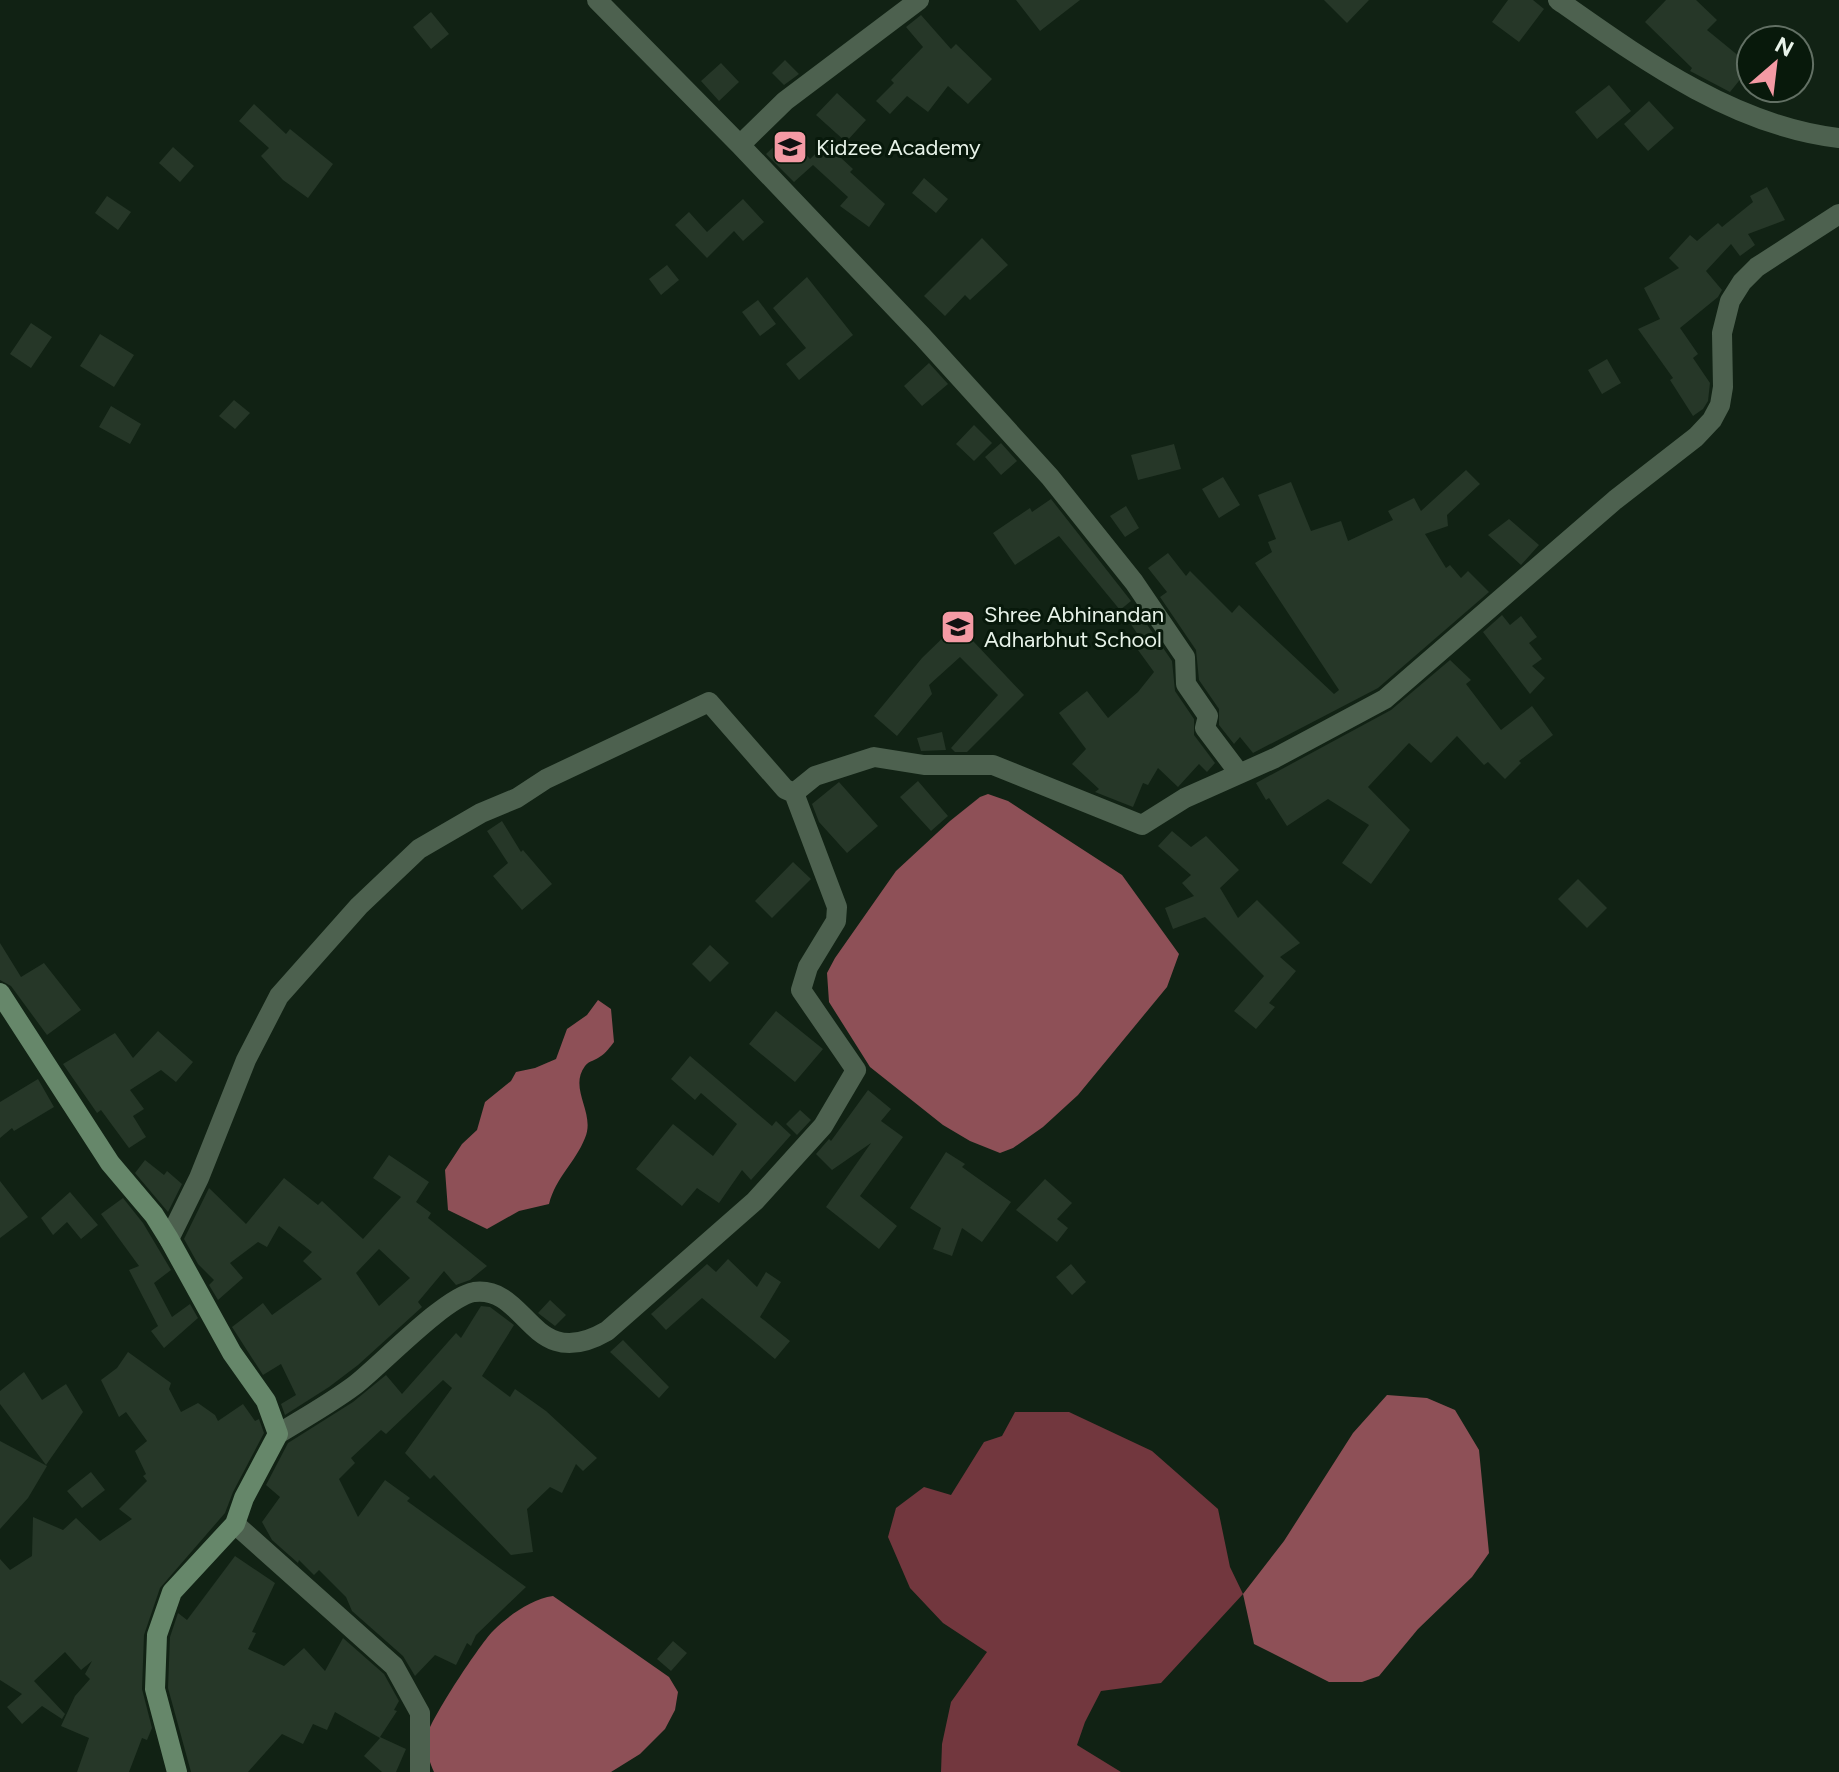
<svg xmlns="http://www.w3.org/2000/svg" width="1839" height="1772" font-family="Figtree,sans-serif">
<rect width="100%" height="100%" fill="#112214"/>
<path fill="#72373e" d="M1015,1412H1069L1152,1451L1218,1509L1230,1567L1243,1594L1161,1683L1101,1691L1085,1722L1077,1745L1121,1772H941L942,1744L951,1702L987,1652L943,1623L910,1588L888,1537L896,1508L924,1487L951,1495L984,1442L1002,1436Z"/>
<path fill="#8e5057" d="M988,794L1008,801L1122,875L1179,954L1167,987L1078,1095L1043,1127L1013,1148L1000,1153L970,1141L943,1125L870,1067L829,1002L827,973L835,958L896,871L950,821L980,797Z
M598,1000L611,1009L614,1042C610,1047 606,1053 601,1056C595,1061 590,1060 585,1066C568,1089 596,1113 585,1138C575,1163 556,1177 549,1204L519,1211L487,1229L448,1210L445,1170L462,1144L477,1130L485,1102L511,1081L516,1072L535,1068L556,1059L567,1029L587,1015Z
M1387,1395L1427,1398L1455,1410L1479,1450L1489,1553L1472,1577L1418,1629L1379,1676L1362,1682H1329L1254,1644L1243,1594L1284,1541L1353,1433Z
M553,1596L669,1677L678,1692L675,1710L665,1729L640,1754L611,1772H434C429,1761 425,1748 427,1736C429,1721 482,1641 494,1630C509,1615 532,1599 553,1596Z"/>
<path fill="#263728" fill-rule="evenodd" d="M1016,0H1080L1040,31Z
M1324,0H1369L1347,23Z
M1508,0H1533L1544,9L1519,42L1492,22Z
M1666,0H1696L1717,20L1707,30L1751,66L1730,92L1690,71L1692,68L1645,22Z
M431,12L449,34L431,49L413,27Z
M921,15L951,49L956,44L992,79L968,104L948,86L928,112L907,96L890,114L876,101L894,83L891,80L923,47L906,27Z
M785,60L799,74L784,85L772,73Z
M721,63L739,82L719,101L701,81Z
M1609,85L1631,111L1597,139L1575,112Z
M837,93L866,120L846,142L816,115Z
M1649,101L1674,128L1648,151L1624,124Z
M254,104L286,134L290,129L333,164L308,198L283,180L261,156L269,148L239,121Z
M787,134L810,159L826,144L853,169L850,172L885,204L869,227L840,206L848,197L813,165L794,182L766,154Z
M173,147L194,166L180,182L159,163Z
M924,178L948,199L936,213L912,193Z
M1767,187L1785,220L1748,234L1755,245L1740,256L1731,244L1706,271L1722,290L1718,297L1680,328L1698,354L1693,358L1710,383L1708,401L1703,409L1693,416L1670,380L1673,378L1638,329L1660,319L1644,288L1679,268L1669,258L1690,235L1697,241L1718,223L1722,227L1753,202L1750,196Z
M107,196L131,212L118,230L95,213Z
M743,199L764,222L743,241L734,231L707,258L675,225L689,212L707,232Z
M982,238L1008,265L970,300L965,295L945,316L924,296Z
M667,265L679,280L661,295L649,279Z
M807,277L853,335L799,380L786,364L806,348L773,308Z
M758,300L776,324L760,336L742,312Z
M31,323L52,337L31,368L10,354Z
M100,334L134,355L114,387L80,366Z
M1607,359L1621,383L1602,394L1588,370Z
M929,363L948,384L922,406L904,386Z
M234,400L250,413L235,429L219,416Z
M111,406L141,424L130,444L99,427Z
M974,425L992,443L974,461L956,444Z
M1001,443L1017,461L1001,475L985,457Z
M1174,444L1181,469L1138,480L1131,455Z
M1466,470L1480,484L1447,515L1448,526L1425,534L1446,568L1450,565L1461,578L1468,571L1489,592L1378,688L1253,753L1240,737L1234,744L1219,725V709L1199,680L1196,650L1160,597L1167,592L1148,568L1168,553L1186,576L1190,571L1232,613L1239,605L1334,694L1339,690L1255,563L1272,552L1268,542L1276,539L1258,495L1291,482L1311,531L1341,521L1348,541L1393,520L1388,511L1414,498L1421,511Z
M1223,477L1240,505L1219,518L1202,489Z
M1051,499L1131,601L1120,610L1059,536L1015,565L993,533L1030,508L1032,512Z
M1126,506L1139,528L1125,537L1110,516Z
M1509,519L1539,545L1521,565L1488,535Z
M1137,610L1172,661L1175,691L1194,719V735L1215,763L1207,772L1199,764L1178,787L1158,768L1148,785L1143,783L1133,807L1095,792L1099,789L1072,764L1086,749L1059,713L1087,691L1108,718L1138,692L1154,672L1138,650L1145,645L1126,617Z
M1502,615L1510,625L1521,616L1537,637L1529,643L1542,659L1532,666L1545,678L1530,694L1483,632Z
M957,624L1024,695L967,752H955L951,748L998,695L960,657L929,685L932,694L897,736L874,716L922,658Z
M1450,660L1471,680L1466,684L1501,730L1532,706L1553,735L1519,761L1521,763L1505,779L1488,762L1484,765L1457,736L1431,763L1409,743L1368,787L1410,830L1371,884L1342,863L1369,825L1328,799L1287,826L1269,798L1266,800L1256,783L1391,710Z
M942,732L946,750L921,751L917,738Z
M918,781L948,816L931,831L900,797Z
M839,782L878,826L847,853L819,822L812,804Z
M502,821L521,852L523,850L552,884L522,910L493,876L508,863L487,831Z
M1172,831L1191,847L1206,836L1239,870L1220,888L1238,918L1257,900L1300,943L1280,957L1296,971L1269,1003L1275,1007L1256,1029L1234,1011L1264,976L1205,917L1173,929L1165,908L1194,896L1182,883L1191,875L1158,846Z
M793,862L811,879L772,918L755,901Z
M1578,879L1607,908L1587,928L1558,899Z
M0,943L21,977L44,963L81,1010L47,1035L11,986L0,980Z
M710,945L729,963L710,982L692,964Z
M776,1011L823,1049L795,1082L749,1044Z
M158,1031L193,1062L176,1082L161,1070L130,1090L144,1109L133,1116L146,1137L129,1148L101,1110L97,1113L63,1064L115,1033L133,1058Z
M690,1056L772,1126L776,1121L791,1135L751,1180L742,1170L719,1203L697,1188L682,1206L636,1169L673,1124L713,1156L737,1124L701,1093L695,1100L671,1079Z
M38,1079L54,1107L14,1131L12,1128L0,1138V1102Z
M868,1090L891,1109L881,1121L903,1137L860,1196L897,1226L879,1249L826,1207L871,1143L832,1170L816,1154L829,1139L831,1141Z
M800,1110L811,1120L797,1135L786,1124Z
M946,1152L965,1164L962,1167L1011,1202L982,1242L962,1228L952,1256L933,1249L941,1228L910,1208Z
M389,1155L429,1182L416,1202L431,1213L428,1218L487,1266L470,1280L456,1285L444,1271L418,1302L422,1307L358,1365L329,1387L285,1415L281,1404L296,1395L281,1364L263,1375L232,1327L263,1303L272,1315L322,1279L303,1261L312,1252L279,1226L267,1247L258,1242L230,1263L243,1278L218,1300L209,1285L214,1280L198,1264L184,1239L209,1188L246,1224L284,1178L318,1205L322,1201L363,1239L401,1197L373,1178ZM379,1249L410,1278L379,1306L356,1273Z
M145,1160L164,1175L167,1171L182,1184L168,1212L135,1173Z
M1045,1179L1072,1203L1057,1219L1068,1228L1057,1242L1016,1210Z
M0,1181L28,1217L0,1238Z
M70,1192L98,1225L81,1239L67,1222L53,1235L41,1218Z
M123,1198L143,1223L171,1270L154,1283L172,1317L190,1304L198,1318L164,1348L151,1331L158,1326L129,1270L139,1266L101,1214Z
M728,1259L757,1287L766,1272L781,1282L760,1317L790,1341L775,1359L702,1298L666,1330L651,1314L707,1264L716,1272Z
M1071,1264L1086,1282L1072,1295L1056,1277Z
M550,1300L566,1315L555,1326L538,1313Z
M481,1306L490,1307L514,1325L482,1376L510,1397L515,1389L546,1411L597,1458L583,1471L576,1464L562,1493L550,1487L527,1509L533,1552L511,1555L434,1475L430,1479L405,1453L452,1388L443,1380L386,1434L381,1430L351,1458L355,1463L339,1479L358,1517L385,1480L410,1498L407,1501L526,1587L476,1635L471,1646L467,1643L456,1665L435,1655L415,1676L403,1656L352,1611L346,1597L319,1570L314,1575L299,1560L298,1563L272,1540L262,1522L280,1497L266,1485L288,1443L353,1402L386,1375L402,1394L456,1333L461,1338Z
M623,1340L669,1387L659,1398L610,1352Z
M128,1352L171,1383L169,1389L181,1412L198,1403L215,1415L218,1421L243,1404L255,1421L259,1419L264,1433L233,1492L225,1513L160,1588L144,1635L142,1689L152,1728L147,1740L142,1738L129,1772H77L89,1738L61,1726L75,1696L90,1679L85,1674L92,1661L81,1670L65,1652L34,1681L65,1714L62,1719L42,1706L22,1724L7,1707L22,1694L0,1680V1559L10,1570L32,1556L33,1517L63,1530L76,1518L100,1541L132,1519L119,1509L147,1481L143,1476L146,1474L135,1451L147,1441L126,1412L119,1417L101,1380L117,1368Z
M24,1372L42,1400L66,1384L83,1412L46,1465L0,1404V1391Z
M0,1441L47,1466L28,1498L0,1529Z
M91,1472L105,1490L82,1508L67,1491Z
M235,1556L275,1583L252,1632L256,1633L248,1649L284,1666L304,1648L325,1671L343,1638L384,1674L399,1701L394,1710L397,1711L380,1737L406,1749L396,1772H382L364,1756L380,1738L335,1712L327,1730L313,1724L303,1744L282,1734L248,1772H191L168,1688L170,1637L178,1613L187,1620Z
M673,1641L687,1653L671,1671L657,1659Z"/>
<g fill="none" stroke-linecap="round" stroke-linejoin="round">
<path stroke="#4d614f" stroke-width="20" d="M597,0L740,145L922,336L1050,477L1134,582L1185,657L1186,684L1208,716L1205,728L1239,773
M1558,0C1642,59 1734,126 1839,138
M740,145L785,101L919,0
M169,1239L199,1178L246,1060L279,996L359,906L419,849L481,813L517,798L546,779L709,702L785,789L794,793
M278,1434C304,1418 331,1403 355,1385C382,1364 445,1297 474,1292C528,1285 531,1375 607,1331L755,1201L823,1126L856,1070L801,990L808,967L836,921L837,907L794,793L815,776L874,757L924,765H993L1142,825L1185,798L1275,758L1385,699L1615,500L1696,437L1712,420L1720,405L1723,387L1722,333L1730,301L1742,282L1757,267L1839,214
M235,1524L394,1666L420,1713V1772"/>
<path stroke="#66876a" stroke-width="20" d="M0,993L110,1163L154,1215L169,1239L232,1353L266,1401L278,1434L244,1498L235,1524L172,1592L157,1635L155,1689L177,1772"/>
</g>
<defs>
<g id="school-square" transform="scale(1.8)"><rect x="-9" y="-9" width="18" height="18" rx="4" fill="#f49aa4" stroke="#08190b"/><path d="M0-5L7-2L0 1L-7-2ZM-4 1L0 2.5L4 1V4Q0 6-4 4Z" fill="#111"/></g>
</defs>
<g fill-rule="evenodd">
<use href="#school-square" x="790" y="147"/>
<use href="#school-square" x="958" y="627"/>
</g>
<g text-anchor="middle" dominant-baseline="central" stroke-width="6" stroke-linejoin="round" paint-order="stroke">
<g font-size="22" fill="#e8f3e9" stroke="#08190b" text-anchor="start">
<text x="816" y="147">Kidzee Academy</text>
<text x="984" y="614">Shree Abhinandan<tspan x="984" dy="25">Adharbhut School</tspan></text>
</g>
</g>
<g transform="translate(1775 64) rotate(28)"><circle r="38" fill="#08190b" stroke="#627064" stroke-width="2"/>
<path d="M0-6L14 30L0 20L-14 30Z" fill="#f49aa4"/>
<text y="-12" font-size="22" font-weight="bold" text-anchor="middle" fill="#e8f3e9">N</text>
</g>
</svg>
